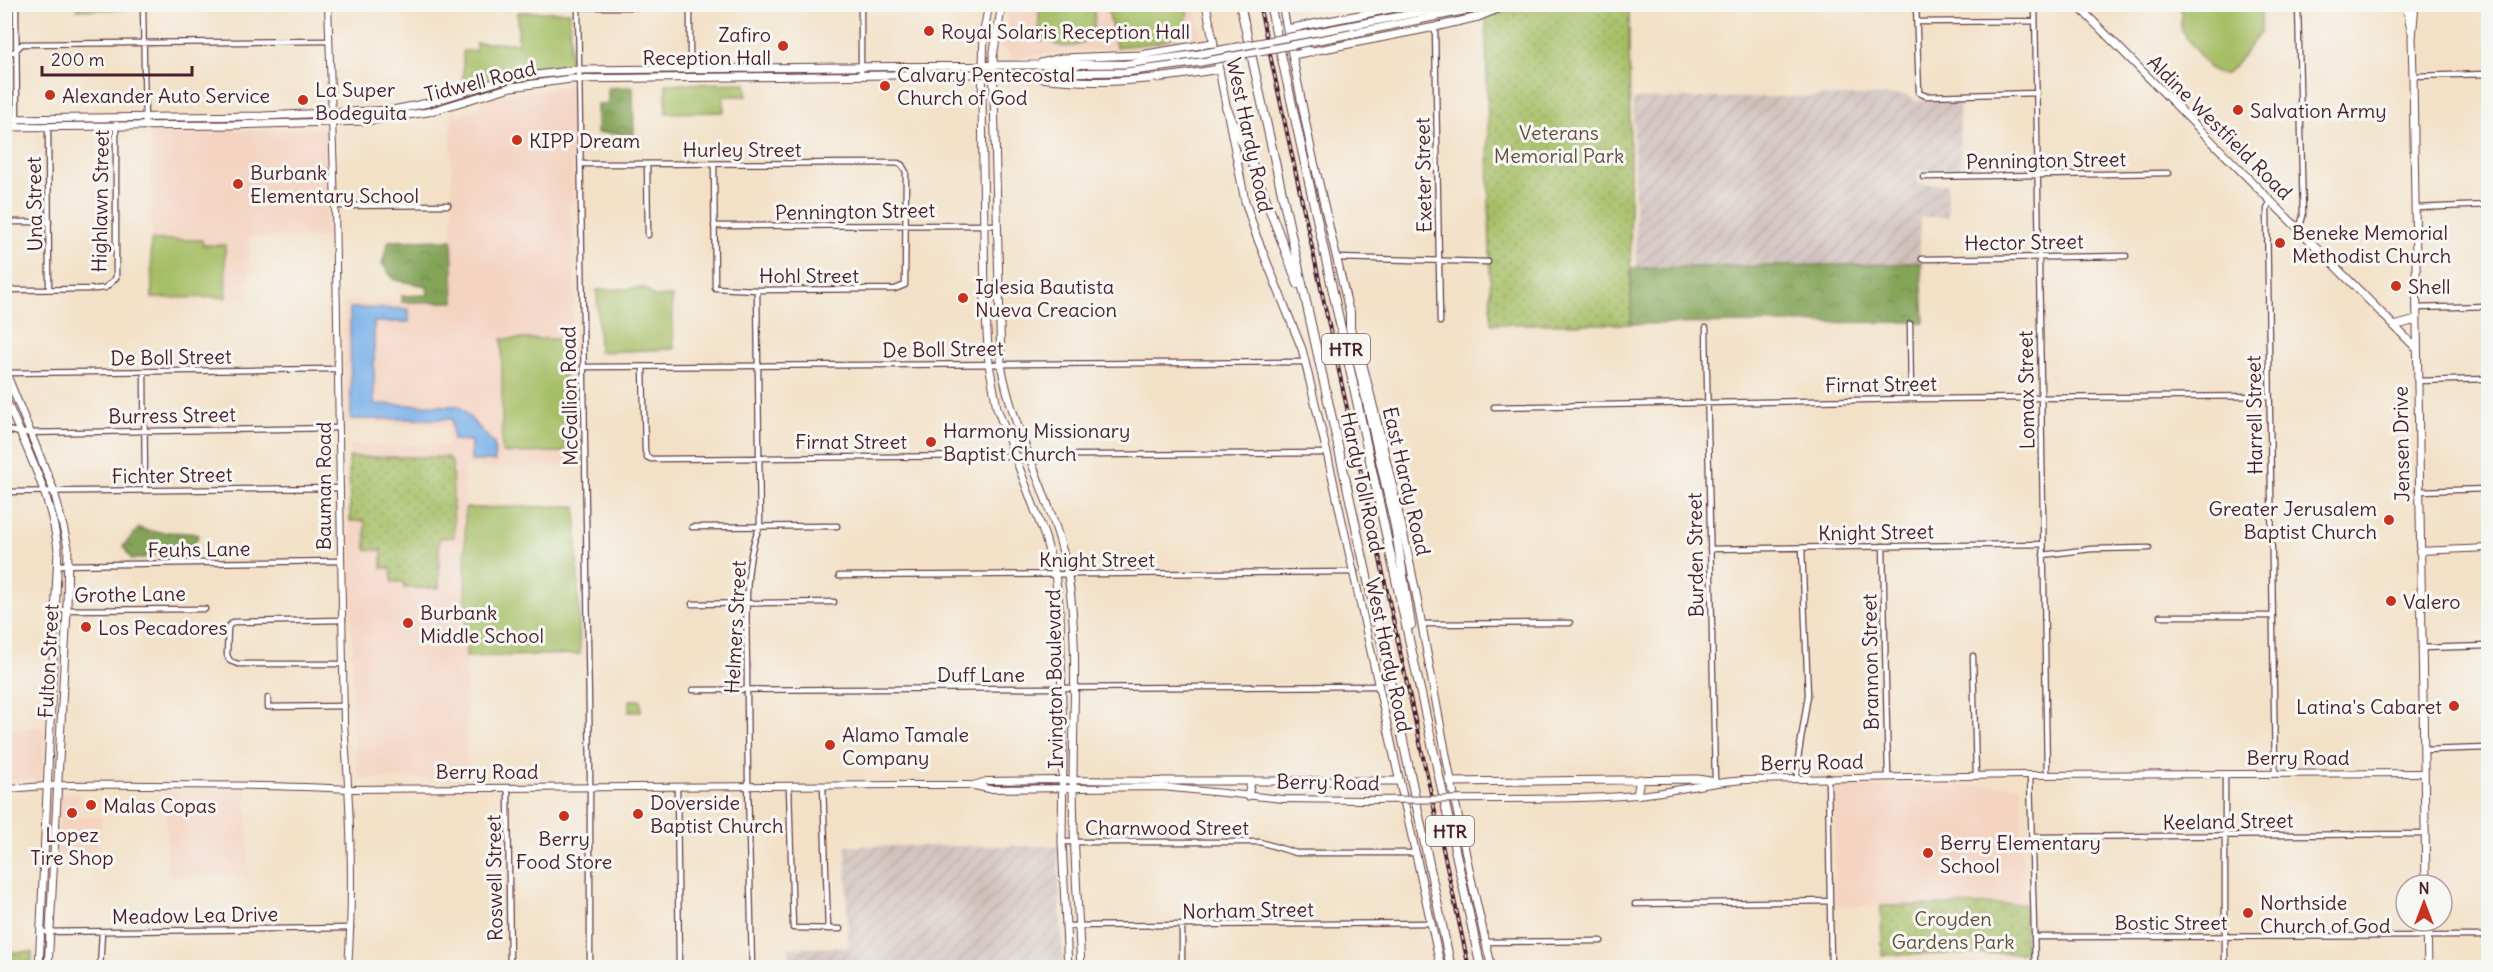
<svg xmlns="http://www.w3.org/2000/svg" width="2493" height="972" font-family="Delius,sans-serif">
<defs>
<pattern id="industrial-furrows" width="10" height="10" patternUnits="userSpaceOnUse" patternTransform="scale(1.5)"><rect width="10" height="10" fill="#d0c0bc"/><path d="M-1 1l2-2M0 10L10 0M9 11l2-2" fill="none" stroke="#b4a5a2"/></pattern>
<pattern id="forest-crowns" width="20" height="18" patternUnits="userSpaceOnUse" patternTransform="scale(1.5)"><rect width="20" height="18" fill="#84a459"/><path d="M2 6a3 3 0 1 1 6 0M12 15a3 3 0 1 1 6 0" fill="none" stroke="#6e854a"/></pattern>
<pattern id="park-dots" width="8" height="8" patternUnits="userSpaceOnUse" patternTransform="scale(1.5)"><rect width="8" height="8" fill="#a5bd63"/><path d="M2 2h.1M6 6h.1" fill="none" stroke="#889952" stroke-width="1.8" stroke-linecap="round"/></pattern>
</defs>
<rect width="100%" height="100%" fill="#f6f6f2"/>
<filter id="ink" filterUnits="userSpaceOnUse"><feTurbulence type="fractalNoise" baseFrequency=".0167" numOctaves="2"/><feDisplacementMap in="SourceGraphic" scale="12" xChannelSelector="R" yChannelSelector="G"/><feConvolveMatrix kernelMatrix="1 2 1 2 8 2 1 2 1" color-interpolation-filters="sRGB"/></filter>
<filter id="wash" filterUnits="userSpaceOnUse"><feTurbulence type="fractalNoise" baseFrequency=".008" numOctaves="4" result="noise"/><feDisplacementMap in="SourceGraphic" scale="24" xChannelSelector="R" yChannelSelector="G"/><feGaussianBlur stdDeviation="1.35" result="paint"/><feColorMatrix in="noise" values="0 0 0 0 0 0 0 0 0 0 0 0 0 0 0 0 0 1.4 0 .05"/><feComposite in="paint" operator="in"/></filter>
<g filter="url(#wash)">
<rect width="100%" height="100%" fill="#f3e1c7"/>
<path fill="#f4d3c1" d="M1010,4L1196,5L1203,38L1125,48L1058,52L1056,55L1052,53L1015,57L1000,47Z
M571,85L573,201H569L570,216H573L575,306H572L573,327L576,331L578,466L464,468L467,779H362L359,778L353,730L349,445L447,446L448,426L345,424L344,302H453L451,110L455,109L457,115L482,106L481,100L501,95Z
M326,129L327,237L249,238V300L152,301L150,131Z
M44,727L42,779L5,781L6,728Z
M2021,785L2023,903L2024,904L1835,906L1834,787Z
M165,789H246L249,875L167,877Z
M65,793H79L78,816H102L97,855L57,856L60,798Z"/>
<path fill="url(#industrial-furrows)" d="M1907,95L1916,101L1959,100L1960,169L1917,170L1918,184H1947L1948,217H1920V261H1902L1900,264L1636,267L1633,99Z
M846,846H1057L1063,967H790L789,948L848,947Z"/>
<path fill="#a5bd63" stroke="#786e47" stroke-width="1.5" d="M1039,5H1094C1094,13 1096,22 1093,29C1084,51 1058,51 1044,36V41H1039Z
M1107,5H1187C1192,48 1146,43 1116,47Z
M2181,5H2261V31L2233,68L2226,74H2219L2210,69L2181,30Z
M518,12H570V66L515,72L463,86V51H476V43H518Z
M746,83L747,96H723L724,112L666,113V84Z
M151,240H202L203,245H225L226,297L152,298Z
M645,288L654,297L672,296L674,349L599,352L597,290Z
M502,339H564L565,452L502,453Z
M576,506L580,654L466,657L465,508Z
M629,700H641V712H629Z"/>
<path fill="url(#forest-crowns)" stroke="#676242" stroke-width="1.5" d="M633,87L634,134L597,133V104H608V88Z
M452,240L454,302H402V296L428,295L427,286L394,280L382,263L389,241Z
M1903,262H1921L1924,322L1631,324V268L1900,264Z
M139,528C158,536 179,529 199,535L192,548L186,545L185,556L163,558L157,550L153,556L132,560L123,546Z"/>
<path fill="url(#park-dots)" stroke="#786e47" stroke-width="1.5" d="M77,5H135V9L77,10Z
M1523,5H1629L1631,324H1491L1486,18Z
M349,457H447L452,462L454,537L439,538V588H404L403,582H392L391,568H382V550H366L365,521H350Z
M2024,904L2025,953L1882,955L1881,906Z
M5,952H32V967H5Z"/>
<path fill="#7ab1e9" stroke="#62688a" stroke-width="1.5" d="M350,308L409,309V322H374V404L459,406L494,444L495,461H471V441L453,440L452,419H351Z"/>
</g>
<g filter="url(#ink)">
<g fill="none" stroke-linecap="round" stroke-linejoin="round">
<g stroke="#633c42" stroke-width="7">
<path id="minor" d="M16,4L17,122
M143,4L145,127
M578,4L590,772V968
M1916,4L1919,93L1926,96L2037,93
M2035,4L2047,775
M2298,4L2303,216L2299,230
M578,7H690
M1917,22L2035,21
M1435,27L1440,322
M4,52H14L22,44L329,41
M690,69V6
M861,76V8
M2413,76L2488,74
M48,127L49,289
M581,164L898,163L902,165L906,172L905,285L895,289L757,290L715,288L714,164
M647,164L648,235
M1923,177L2169,173
M2271,201L2267,209L2275,773
M335,206L448,205
M2416,208L2488,205
M4,222H49
M714,226L996,225
M1336,258L1488,262
M1922,259L2126,256
M4,290L95,289L105,288L116,278V124
M2416,308L2488,306
M1910,324L1911,399
M1706,328L1715,782
M583,367L1304,362
M643,367L645,451L647,457L651,459L1327,453
M144,372L145,490
M4,373L338,369
M2417,381L2488,379
M1494,407L1911,399L2269,396
M4,429L20,433L339,428
M2418,491L2488,489
M4,492L340,488
M692,527L837,526
M1883,546L1888,777
M1710,549L2043,544
M2043,555L2091,549L2149,548
M59,565L340,561
M839,576L1355,572
M692,604L834,602
M56,610L205,609
M2160,616H2273
M343,620L233,622L228,627L227,655L230,661L238,664H343
M1421,624L1570,623
M2421,648L2488,646
M1973,656L1976,776
M693,690L1378,686
M268,698V707L345,706
M2424,750L2488,748
M2225,774V968
M2030,775L2035,968
M1828,777L1831,968
M1797,778L1798,759L1808,695L1802,548
M789,786L793,928L840,929
M823,786L828,929
M677,787L679,968
M506,788L508,792L510,968
M2032,837L2425,834
M1062,842H1260L1296,853H1415
M1635,904L1829,901
M1065,926L1431,923
M40,932L351,928
M2034,937L2488,936
M1485,942L1601,941
M100,968L102,932
M752,968C750,870 747,773 747,676C747,638 742,559 760,527L757,290
M1182,968V926"/>
</g>
<g stroke="#633c42" stroke-width="8">
<path id="tertiary" d="M328,4L335,206L344,723C350,805 354,886 348,968
M2419,551L2488,548
M973,785L987,781L1058,780L1166,781
M4,790C51,783 100,785 147,785C215,785 282,785 350,789L905,785H969L989,789L1162,787L1283,799L1361,800
M1498,799C1544,799 1591,799 1637,795C1673,792 1709,782 1746,780L2022,775L2424,773"/>
</g>
<g stroke="#633c42" stroke-width="9">
<path id="secondary" d="M989,4L984,31L982,99L985,300L989,364L997,408L1045,537L1055,574L1060,612L1063,747L1062,842L1068,968
M1002,4L993,57L1001,364C1014,439 1056,504 1068,576C1079,643 1073,713 1073,781C1073,843 1078,905 1081,968
M1206,4L1245,201L1256,235L1302,349L1327,453L1441,968
M1282,4L1311,149L1350,315
M2076,4L2417,349
M2406,4L2411,30
M2415,4L2412,38L2413,76L2426,885
M1287,29L1416,4
M1333,29L1463,4
M1297,30L1296,37L1299,45L1312,52
M1335,37L1497,4
M1293,55L1435,27L1478,17L1510,4
M1041,63L1062,58L1140,55L1213,43
M1041,78C1102,86 1159,79 1219,69
M4,119L263,116L393,110L428,103L510,78L578,70L1126,64L1199,54
M4,127L234,125L366,121L428,112L511,87L571,79L1126,72L1201,62
M2394,326L2416,320
M1357,341C1378,424 1399,508 1416,593C1439,718 1461,844 1492,968
M4,368L54,491L68,547L67,610L48,968
M4,395C25,446 52,496 58,550L39,968
M1162,781H1399
M1450,782L1698,779L1715,782
M1637,795L1640,779
M1248,796L1251,782
M2427,921L2428,968"/>
</g>
<g stroke="#633c42" stroke-width="10">
<path id="motorway" d="M1240,4L1396,707L1451,968
M1270,4L1481,968
M1226,107L1254,168L1298,284
M1350,312V328L1395,526L1411,625"/>
</g>
<use href="#minor" stroke="#fff" stroke-width="4.5"/>
<use href="#tertiary" stroke="#fff" stroke-width="6"/>
<use href="#secondary" stroke="#fff" stroke-width="7"/>
<use href="#motorway" stroke="#fff" stroke-width="8"/>
<g stroke="#4a1f2b" stroke-width="4">
<path id="rail" d="M1259,4L1469,968"/>
</g>
<use href="#rail" stroke="#f6f6f2" stroke-width="1.5" stroke-dasharray="4.5" stroke-linecap="butt"/>
<g stroke="#633c42" stroke-width="8" stroke-linecap="butt">
<path id="tertiary-bridge" d="M1361,800L1498,799"/>
</g>
<g stroke="#633c42" stroke-width="9" stroke-linecap="butt">
<path id="secondary-bridge" d="M1199,54L1333,29
M1201,62L1335,37"/>
</g>
<use href="#tertiary-bridge" stroke="#fff" stroke-width="6"/>
<use href="#secondary-bridge" stroke="#fff" stroke-width="7"/>
</g>
</g>
<g fill="#c8321e" stroke="#f6f6f2" stroke-width="2">
<circle cx="929" cy="31" r="6"/>
<circle cx="783" cy="46" r="6"/>
<circle cx="885" cy="86" r="6"/>
<circle cx="50" cy="95" r="6"/>
<circle cx="303" cy="100" r="6"/>
<circle cx="2238" cy="110" r="6"/>
<circle cx="517" cy="140" r="6"/>
<circle cx="238" cy="184" r="6"/>
<circle cx="2280" cy="243" r="6"/>
<circle cx="2396" cy="286" r="6"/>
<circle cx="963" cy="298" r="6"/>
<circle cx="931" cy="442" r="6"/>
<circle cx="2389" cy="520" r="6"/>
<circle cx="2391" cy="601" r="6"/>
<circle cx="408" cy="623" r="6"/>
<circle cx="86" cy="627" r="6"/>
<circle cx="2454" cy="706" r="6"/>
<circle cx="830" cy="745" r="6"/>
<circle cx="91" cy="805" r="6"/>
<circle cx="72" cy="813" r="6"/>
<circle cx="638" cy="814" r="6"/>
<circle cx="564" cy="816" r="6"/>
<circle cx="1928" cy="853" r="6"/>
<circle cx="2248" cy="913" r="6"/>
</g>
<g text-anchor="middle" dominant-baseline="central" stroke-width="6" stroke-linejoin="round" paint-order="stroke">
<g fill="#f6f6f2" stroke="#7e6067" stroke-width="1.5">
<rect x="1322" y="334" width="48" height="30" rx="4.5"/>
<rect x="1426" y="816" width="48" height="30" rx="4.5"/>
</g>
<g font-size="18" font-weight="bold" fill="#4a1f2b">
<text x="1346" y="349">HTR</text>
<text x="1450" y="831">HTR</text>
</g>
<g font-size="20" fill="#4a1f2b" stroke="#f6f6f2" text-anchor="start">
<text x="941" y="31">Royal Solaris Reception Hall</text>
<text x="771" y="34" text-anchor="end">Zafiro<tspan x="771" dy="23">Reception Hall</tspan></text>
<text x="897" y="74">Calvary Pentecostal<tspan x="897" dy="23">Church of God</tspan></text>
<text x="315" y="89">La Super<tspan x="315" dy="23">Bodeguita</tspan></text>
<text x="62" y="95">Alexander Auto Service</text>
<text x="2250" y="110">Salvation Army</text>
<text x="529" y="140">KIPP Dream</text>
<text x="250" y="172">Burbank<tspan x="250" dy="23">Elementary School</tspan></text>
<text x="2292" y="232">Beneke Memorial<tspan x="2292" dy="23">Methodist Church</tspan></text>
<text x="975" y="286">Iglesia Bautista<tspan x="975" dy="23">Nueva Creacion</tspan></text>
<text x="2408" y="286">Shell</text>
<text x="943" y="430">Harmony Missionary<tspan x="943" dy="23">Baptist Church</tspan></text>
<text x="2377" y="508" text-anchor="end">Greater Jerusalem<tspan x="2377" dy="23">Baptist Church</tspan></text>
<text x="2403" y="601">Valero</text>
<text x="420" y="612">Burbank<tspan x="420" dy="23">Middle School</tspan></text>
<text x="98" y="627">Los Pecadores</text>
<text x="2442" y="706" text-anchor="end">Latina's Cabaret</text>
<text x="842" y="734">Alamo Tamale<tspan x="842" dy="23">Company</tspan></text>
<text x="650" y="802">Doverside<tspan x="650" dy="23">Baptist Church</tspan></text>
<text x="103" y="805">Malas Copas</text>
<text x="72" y="834" text-anchor="middle">Lopez<tspan x="72" dy="23">Tire Shop</tspan></text>
<text x="564" y="838" text-anchor="middle">Berry<tspan x="564" dy="23">Food Store</tspan></text>
<text x="1940" y="842">Berry Elementary<tspan x="1940" dy="23">School</tspan></text>
<text x="2260" y="902">Northside<tspan x="2260" dy="23">Church of God</tspan></text>
</g>
<g font-size="20" fill="#4a1f2b" stroke="#f6f6f2">
<text transform="translate(480 81) rotate(-14)">Tidwell Road</text>
<text transform="translate(2220 127) rotate(45)">Aldine Westfield Road</text>
<text transform="translate(1250 135) rotate(78)">West Hardy Road</text>
<text x="742" y="149">Hurley Street</text>
<text transform="translate(2046 160) rotate(-1)">Pennington Street</text>
<text transform="translate(1423 175) rotate(-91)">Exeter Street</text>
<text transform="translate(100 201) rotate(-89)">Highlawn Street</text>
<text transform="translate(34 204) rotate(-91)">Una Street</text>
<text transform="translate(855 211) rotate(-1)">Pennington Street</text>
<text transform="translate(2024 242) rotate(-1)">Hector Street</text>
<text x="809" y="275">Hohl Street</text>
<text transform="translate(943 349) rotate(-1)">De Boll Street</text>
<text transform="translate(171 357) rotate(-1)">De Boll Street</text>
<text transform="translate(1881 384) rotate(-1)">Firnat Street</text>
<text transform="translate(2026 390) rotate(-91)">Lomax Street</text>
<text transform="translate(569 396) rotate(-91)">McGallion Road</text>
<text transform="translate(172 415) rotate(-1)">Burress Street</text>
<text transform="translate(2254 415) rotate(-91)">Harrell Street</text>
<text x="851" y="441">Firnat Street</text>
<text transform="translate(2401 444) rotate(-91)">Jensen Drive</text>
<text transform="translate(172 475) rotate(-1)">Fichter Street</text>
<text transform="translate(1407 481) rotate(77)">East Hardy Road</text>
<text transform="translate(1363 482) rotate(78)">Hardy Toll Road</text>
<text transform="translate(323 486) rotate(-90)">Bauman Road</text>
<text transform="translate(1876 532) rotate(-1)">Knight Street</text>
<text transform="translate(199 549) rotate(-1)">Feuhs Lane</text>
<text transform="translate(1695 555) rotate(-91)">Burden Street</text>
<text x="1097" y="559">Knight Street</text>
<text transform="translate(130 594) rotate(-1)">Grothe Lane</text>
<text transform="translate(735 627) rotate(-87)">Helmers Street</text>
<text transform="translate(1389 655) rotate(78)">West Hardy Road</text>
<text transform="translate(48 661) rotate(-87)">Fulton Street</text>
<text transform="translate(1870 662) rotate(-91)">Brannon Street</text>
<text x="981" y="674">Duff Lane</text>
<text transform="translate(1054 679) rotate(-91)">Irvington Boulevard</text>
<text x="2298" y="757">Berry Road</text>
<text transform="translate(1812 762) rotate(-1)">Berry Road</text>
<text x="487" y="771">Berry Road</text>
<text transform="translate(1328 782) rotate(1)">Berry Road</text>
<text transform="translate(2228 821) rotate(-1)">Keeland Street</text>
<text x="1167" y="827">Charnwood Street</text>
<text transform="translate(494 878) rotate(-91)">Roswell Street</text>
<text transform="translate(1248 910) rotate(-1)">Norham Street</text>
<text transform="translate(195 915) rotate(-1)">Meadow Lea Drive</text>
<text x="2171" y="922">Bostic Street</text>
</g>
<g font-size="20" fill="#654e3c" stroke="#f6f6f2">
<text x="1559" y="132">Veterans<tspan x="1559" dy="23">Memorial Park</tspan></text>
<text x="1953" y="918">Croyden<tspan x="1953" dy="23">Gardens Park</tspan></text>
</g>
</g>
<rect width="2493" height="972" fill="none" stroke="#f6f6f2" stroke-width="24"/>
<g transform="translate(2424 903)"><circle r="28" fill="#f6f6f2" stroke="#b1a0a2" stroke-width="1.5"/>
<path d="M0-4.5L10 22L0 15L-10 22Z" fill="#c8321e"/>
<text y="-9" font-size="16" font-weight="bold" text-anchor="middle" fill="#4a1f2b">N</text>
</g>
<path d="M42 66v9h150v-9" fill="none" stroke="#4a1f2b" stroke-width="3"/>
<text x="51" y="66" font-size="18" fill="#4a1f2b" stroke="#f6f6f2" stroke-width="4.5" paint-order="stroke">200 m</text>
</svg>
